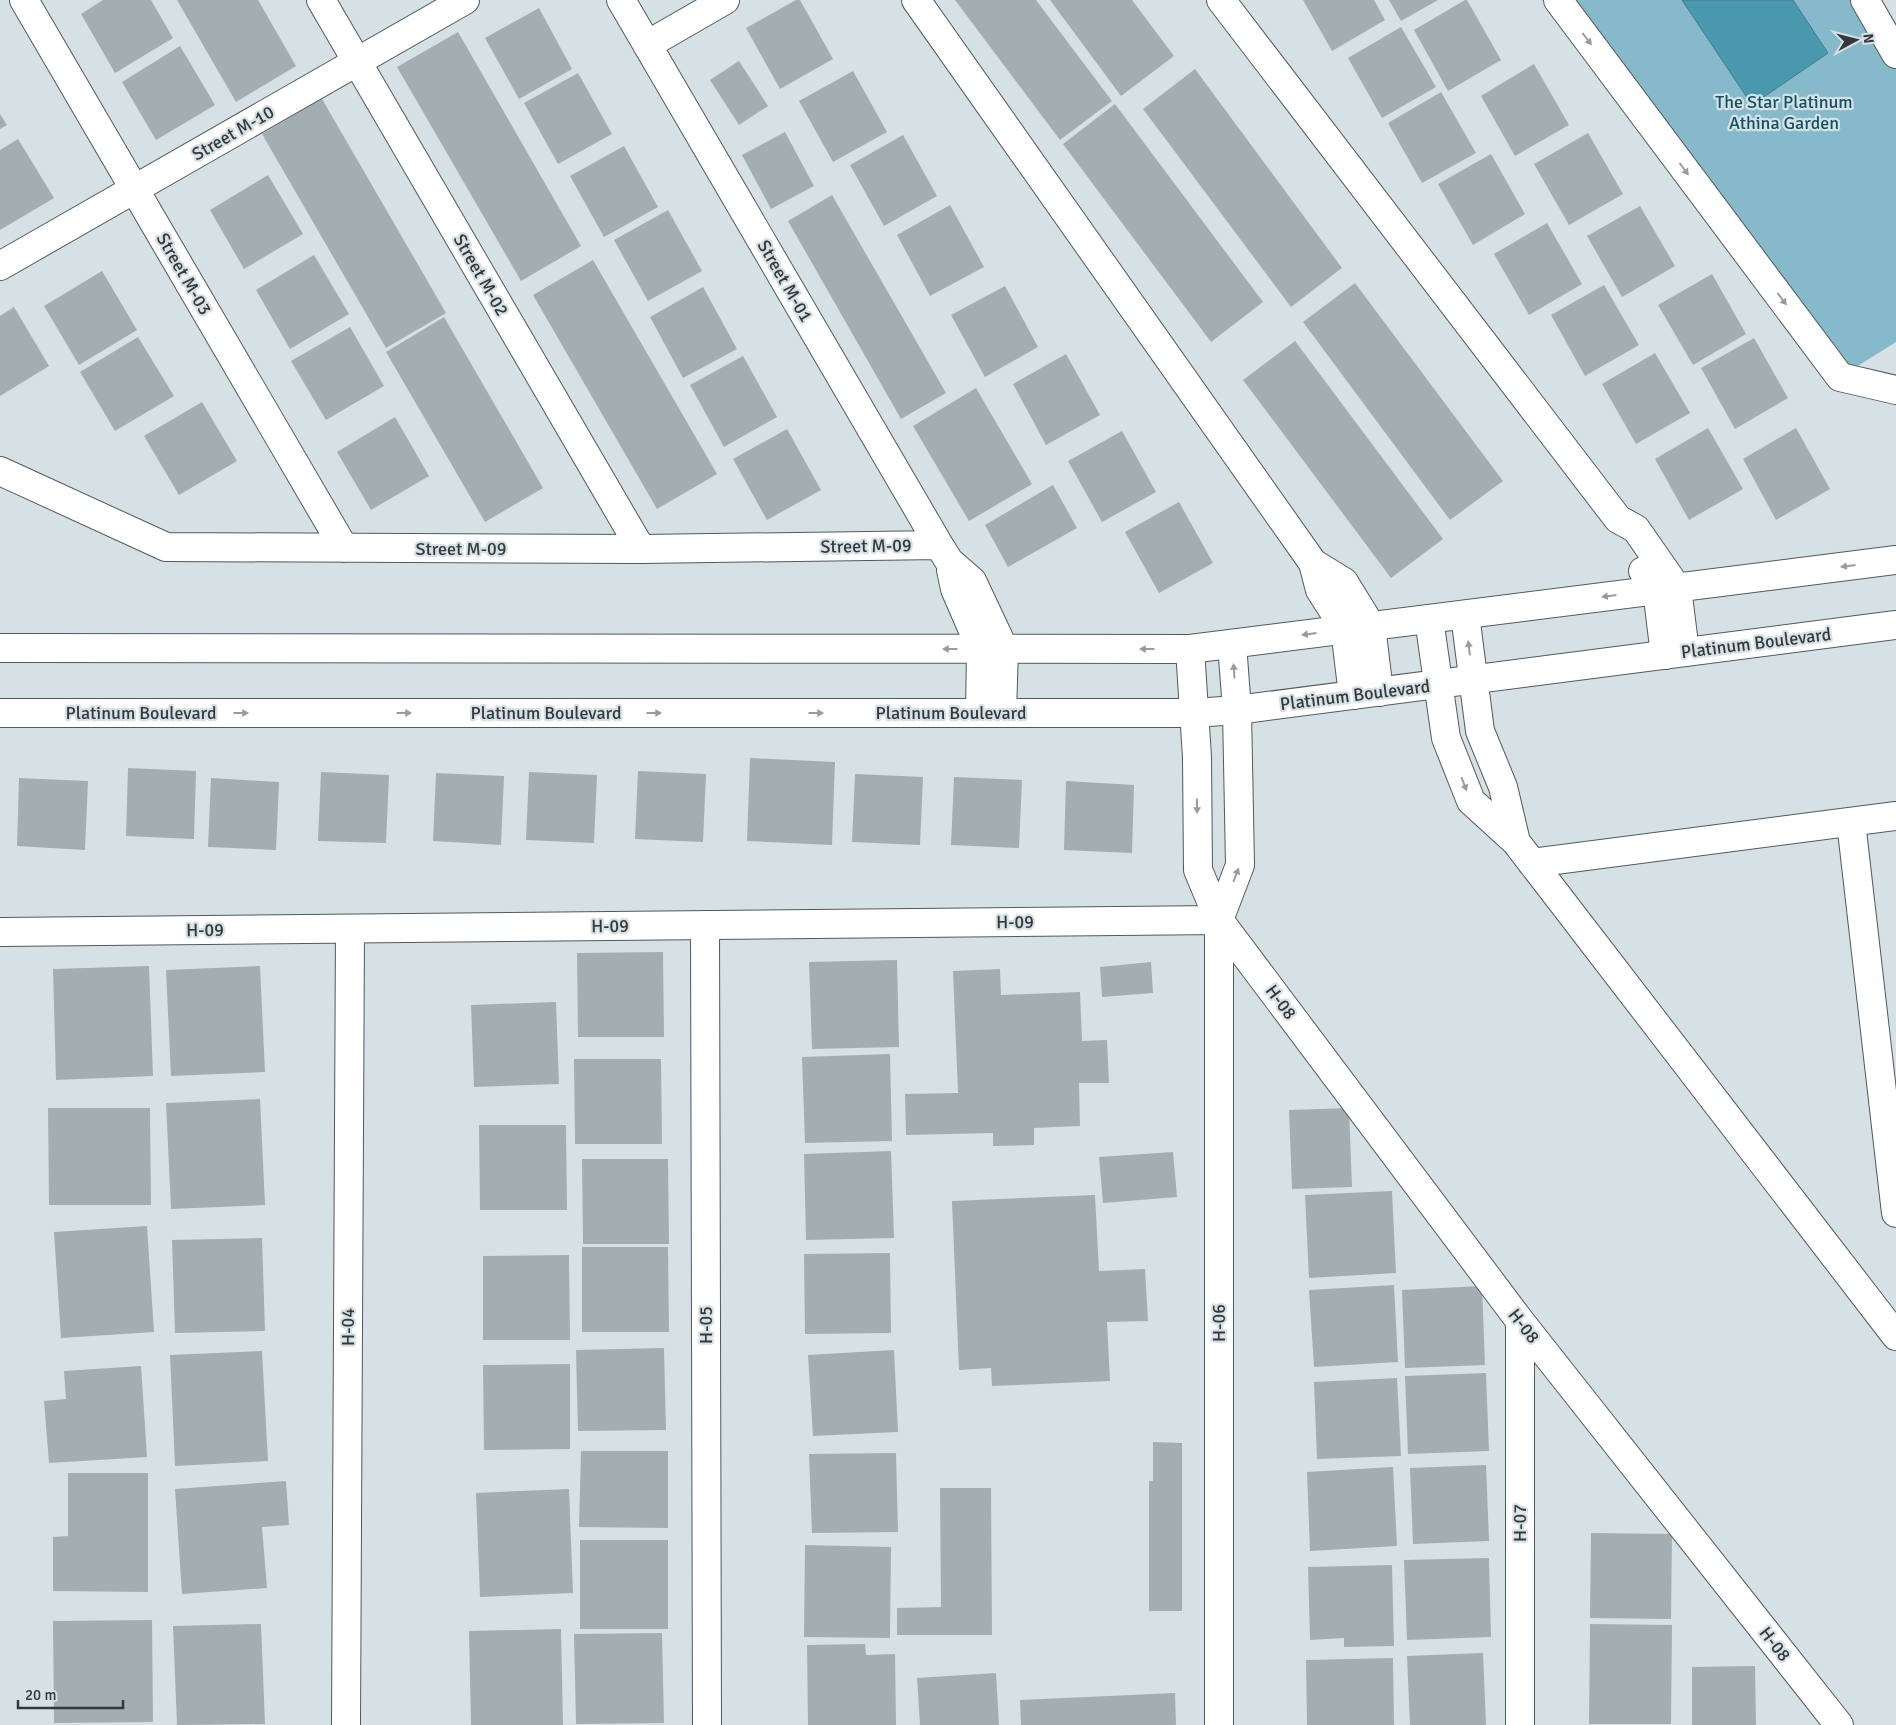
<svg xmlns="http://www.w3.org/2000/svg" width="1896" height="1725" font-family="Signika,sans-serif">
<rect width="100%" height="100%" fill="#d6e1e5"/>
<path fill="#86b9ca" d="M1558,0H1865L1896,54V342L1840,377Z"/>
<path fill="#4998ae" stroke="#437b8b" d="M1682,0H1793L1828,53L1752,105Z"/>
<path fill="#a4aeb2" d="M103,0H151L173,38L115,73L81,14Z
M177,0H258L296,66L236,102Z
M796,0H800L833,59L780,89L746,28Z
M955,0H1036L1112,101L1060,140Z
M1050,0H1132L1174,56L1121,96Z
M1303,0H1374L1385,20L1332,51Z
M1389,0H1438L1401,21Z
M1465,0H1467L1501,60L1448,91L1414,30Z
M539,8L572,69L519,99L485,38Z
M1401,27L1436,87L1382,118L1348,58Z
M458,32L581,246L521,281L397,67Z
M180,46L215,105L156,140L122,82Z
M739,61L768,106L739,125L710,80Z
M1534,64L1569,125L1515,156L1481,96Z
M1195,69L1342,268L1291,307L1143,109Z
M853,71L887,132L833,162L799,101Z
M578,73L612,134L558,164L524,103Z
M1441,92L1476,153L1422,183L1388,123Z
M322,99L446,313L386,348L262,134Z
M1115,104L1263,302L1211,342L1063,144Z
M0,114L7,125L0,129Z
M785,132L814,186L771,209L742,155Z
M1588,133L1623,194L1569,225L1534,164Z
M903,135L937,196L884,226L850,165Z
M18,139L54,198L0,230V150Z
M624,146L658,207L604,237L570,176Z
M1491,154L1525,214L1473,245L1438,184Z
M268,175L303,234L244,269L210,210Z
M832,195L946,393L901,419L788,221Z
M950,205L984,267L930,296L897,235Z
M1640,206L1675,266L1622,297L1587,236Z
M668,210L702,271L648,301L614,240Z
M1547,223L1582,284L1529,315L1494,254Z
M314,255L349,314L290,349L256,290Z
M593,260L717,474L657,509L533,295Z
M102,271L137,330L79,365L44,306Z
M1712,274L1746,334L1693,365L1658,305Z
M1355,283L1503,481L1450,520L1303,322Z
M1604,285L1639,345L1585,376L1551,315Z
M1005,286L1038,347L985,377L951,315Z
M703,287L737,349L683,378L650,317Z
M14,307L49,366L0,396V316Z
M444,317L543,488L485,522L386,352Z
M350,327L384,386L326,420L291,361Z
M138,337L174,396L115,431L80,372Z
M1754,338L1788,398L1735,429L1701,368Z
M1295,341L1443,539L1391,578L1243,380Z
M1655,353L1690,413L1636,444L1602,384Z
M1066,354L1100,415L1046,445L1013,384Z
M743,356L777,417L724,447L690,385Z
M976,388L1032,484L969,521L913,426Z
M202,402L237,461L179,495L144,436Z
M395,417L429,476L371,510L337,452Z
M1708,428L1743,489L1689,520L1655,459Z
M1796,428L1830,489L1776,520L1743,459Z
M787,429L821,490L767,520L733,459Z
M1122,431L1156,492L1102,522L1068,461Z
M1053,485L1077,528L1008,567L985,525Z
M1179,502L1213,563L1159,593L1125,532Z
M750,758L835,762L832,845L747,841Z
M128,768L196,771L194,839L126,836Z
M638,771L706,774L703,842L635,839Z
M321,772L389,775L386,843L318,841Z
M529,772L597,775L594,843L526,840Z
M436,773L504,776L501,845L433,841Z
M855,774L923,777L920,845L852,842Z
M954,777L1022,780L1019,848L951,845Z
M19,778L88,781L85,850L17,846Z
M211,778L279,782L276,850L208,847Z
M1066,781L1134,785L1132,853L1064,850Z
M663,952L664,1037H578L577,953Z
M897,960L899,1047L812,1049L809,962Z
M1151,962L1153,993L1102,997L1100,967Z
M149,966L153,1076L56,1080L53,969Z
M260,966L265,1072L171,1076L166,970Z
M1000,969L1001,995L1080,992L1082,1041L1107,1040L1109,1083H1079L1080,1126L1034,1128V1145L993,1146V1133L906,1135L905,1094L958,1093L953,971Z
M556,1002L559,1084L474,1087L471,1005Z
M890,1054L892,1141L805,1143L802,1057Z
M574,1059H661L662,1144H575Z
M260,1099L265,1205L171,1209L166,1103Z
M48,1108H150L151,1205H49Z
M1349,1108L1352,1187L1292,1189L1289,1110Z
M479,1125H566L567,1210H480Z
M891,1151L894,1238L806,1240L804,1154Z
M1173,1152L1177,1197L1103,1203L1099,1157Z
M582,1159H668L669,1244H583Z
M1392,1191L1396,1273L1309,1278L1305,1195Z
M1095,1195L1099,1271L1145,1269L1148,1321L1107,1322L1110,1381L992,1386L991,1368L959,1370L952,1201Z
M147,1226L154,1332L61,1338L54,1232Z
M262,1238L265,1331L175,1333L172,1240Z
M582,1247H668L669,1332H582Z
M890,1253L891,1333L805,1334L804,1254Z
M569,1255L570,1340H483V1256Z
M1394,1285L1398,1362L1314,1367L1309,1290Z
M1482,1286L1485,1365L1405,1368L1402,1290Z
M664,1348L666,1430L578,1431L576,1350Z
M894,1350L898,1432L813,1436L808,1355Z
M262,1351L268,1461L175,1466L170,1355Z
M570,1364V1449L484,1450L483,1365Z
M141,1366L147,1457L49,1463L44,1401L66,1399L64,1371Z
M1486,1373L1489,1451L1408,1454L1405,1376Z
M1397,1378L1401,1456L1317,1459L1314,1382Z
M1153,1442L1182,1443V1611H1149V1481H1153Z
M581,1451H668V1528L579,1527Z
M896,1453L898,1532L812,1533L809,1454Z
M1486,1465L1489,1541L1413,1544L1410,1468Z
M1393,1467L1397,1546L1310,1551L1307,1472Z
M68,1473H148V1592L53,1591V1537L68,1536Z
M286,1481L289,1525L262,1527L267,1588L182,1594L175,1489Z
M940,1488H991L992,1635H897V1608L941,1607Z
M569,1489L573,1593L480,1597L476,1493Z
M1591,1533L1672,1534L1671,1619L1590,1618Z
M580,1540H668V1629H580Z
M805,1545L891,1547L890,1638L804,1637Z
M1489,1558L1491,1637L1407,1640L1404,1560Z
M1392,1565L1394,1646L1344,1647V1638L1310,1640L1308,1567Z
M152,1620L153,1722L54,1723L53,1621Z
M261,1624L265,1724L177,1725L173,1626Z
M1590,1624L1672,1625L1671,1724H1589Z
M561,1629L563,1725H471L469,1631Z
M662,1633L664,1723L576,1724L574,1634Z
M865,1644L866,1655L895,1654L896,1725H808L807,1645Z
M1483,1653L1486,1725H1410L1407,1656Z
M1393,1658L1394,1725H1307L1306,1660Z
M1755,1666L1756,1725H1692V1667Z
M996,1673L999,1725H920L917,1678Z
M1175,1693L1176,1725H1021L1020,1700Z"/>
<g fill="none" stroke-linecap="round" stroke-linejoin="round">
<g stroke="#505a5d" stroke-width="30">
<path id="street" d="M24,0L344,548
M321,0L641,549
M621,0L939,545L949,561L972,581L1004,649L1002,713
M916,0L1313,563L1320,590L1345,629L1353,695
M1221,0L1618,519L1636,529L1677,588L1685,652
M1558,0L1840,377L1896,390
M1865,0L1896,54
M647,45L725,0
M0,266L465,0
M0,471L166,547L641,549L939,545
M1313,563L1344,582L1371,626L1379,692
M951,570L955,589L981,649L980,713
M1643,571L1657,590L1665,655
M1465,615L1480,731L1503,787L1516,842
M1429,619L1446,738L1471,801L1516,842L1896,1336
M1190,649L1197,757L1198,870L1219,920L1520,1321L1839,1725
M1851,822L1896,1213
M1532,863L1896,816
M705,925L707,1725
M0,932L1219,920
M346,1725L350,929
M1219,1725V920L1240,865L1237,710L1232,644
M1520,1725V1321"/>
</g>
<g stroke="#505a5d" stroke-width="30">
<path id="secondary" d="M0,648L1190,649L1896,560
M0,713H1194L1237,710L1896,625"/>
</g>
<use href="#street" stroke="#fff" stroke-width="28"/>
<use href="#secondary" stroke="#fff" stroke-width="28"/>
</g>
<defs><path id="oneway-solid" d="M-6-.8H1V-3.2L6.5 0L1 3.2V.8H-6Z" transform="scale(1.25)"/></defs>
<g fill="#9a9c9c">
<use href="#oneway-solid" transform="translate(1587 39) rotate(53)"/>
<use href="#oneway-solid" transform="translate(1684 169) rotate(53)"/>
<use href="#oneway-solid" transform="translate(1782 299) rotate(53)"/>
<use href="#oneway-solid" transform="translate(1848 566) rotate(173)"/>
<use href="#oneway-solid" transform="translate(1609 596) rotate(173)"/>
<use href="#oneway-solid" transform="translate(1309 634) rotate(173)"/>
<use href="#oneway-solid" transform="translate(1469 648) rotate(-97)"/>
<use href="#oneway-solid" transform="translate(950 649) rotate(-180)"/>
<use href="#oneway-solid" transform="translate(1147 649) rotate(-180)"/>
<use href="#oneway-solid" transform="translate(1234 671) rotate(-94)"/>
<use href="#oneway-solid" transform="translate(241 713)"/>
<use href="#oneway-solid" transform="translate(404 713)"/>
<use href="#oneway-solid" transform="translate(654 713)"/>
<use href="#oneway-solid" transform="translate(816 713)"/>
<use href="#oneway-solid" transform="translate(1464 784) rotate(69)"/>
<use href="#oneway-solid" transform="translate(1197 806) rotate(89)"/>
<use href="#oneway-solid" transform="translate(1236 875) rotate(-69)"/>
</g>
<g text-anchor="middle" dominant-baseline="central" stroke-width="4.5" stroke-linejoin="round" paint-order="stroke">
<g font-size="18" fill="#0f5263" stroke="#d6e1e5">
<text x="1784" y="102">The Star Platinum<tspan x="1784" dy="21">Athina Garden</tspan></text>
</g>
<g font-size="18" fill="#34383a" stroke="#d6e1e5">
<text transform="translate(233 133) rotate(-30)">Street M-10</text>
<text transform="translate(184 274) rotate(60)">Street M-03</text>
<text transform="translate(481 275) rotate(60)">Street M-02</text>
<text transform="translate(785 281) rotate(60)">Street M-01</text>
<text transform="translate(866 546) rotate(-1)">Street M-09</text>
<text x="461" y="549">Street M-09</text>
<text transform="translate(1756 643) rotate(-7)">Platinum Boulevard</text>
<text transform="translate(1355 695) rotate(-7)">Platinum Boulevard</text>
<text x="141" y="713">Platinum Boulevard</text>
<text x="546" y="713">Platinum Boulevard</text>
<text x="951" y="713">Platinum Boulevard</text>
<text transform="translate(1015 922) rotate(-1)">H-09</text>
<text transform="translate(610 926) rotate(-1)">H-09</text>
<text transform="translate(205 930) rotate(-1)">H-09</text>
<text transform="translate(1281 1002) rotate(53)">H-08</text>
<text transform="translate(1219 1323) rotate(-90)">H-06</text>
<text transform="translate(706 1325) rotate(-90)">H-05</text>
<text transform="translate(1524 1326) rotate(52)">H-08</text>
<text transform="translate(348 1327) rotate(-90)">H-04</text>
<text transform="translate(1520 1523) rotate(-90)">H-07</text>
<text transform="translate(1775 1644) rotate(52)">H-08</text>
</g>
</g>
<g transform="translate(1856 40) rotate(83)" stroke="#d6e1e5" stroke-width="4" paint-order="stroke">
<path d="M0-4L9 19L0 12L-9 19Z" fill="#34383a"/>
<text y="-8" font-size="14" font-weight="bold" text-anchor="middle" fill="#34383a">N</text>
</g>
<path d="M18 1700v8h105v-8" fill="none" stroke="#34383a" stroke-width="2.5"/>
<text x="25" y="1700" font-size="15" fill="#34383a" stroke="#d6e1e5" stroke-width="4" paint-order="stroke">20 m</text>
</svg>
